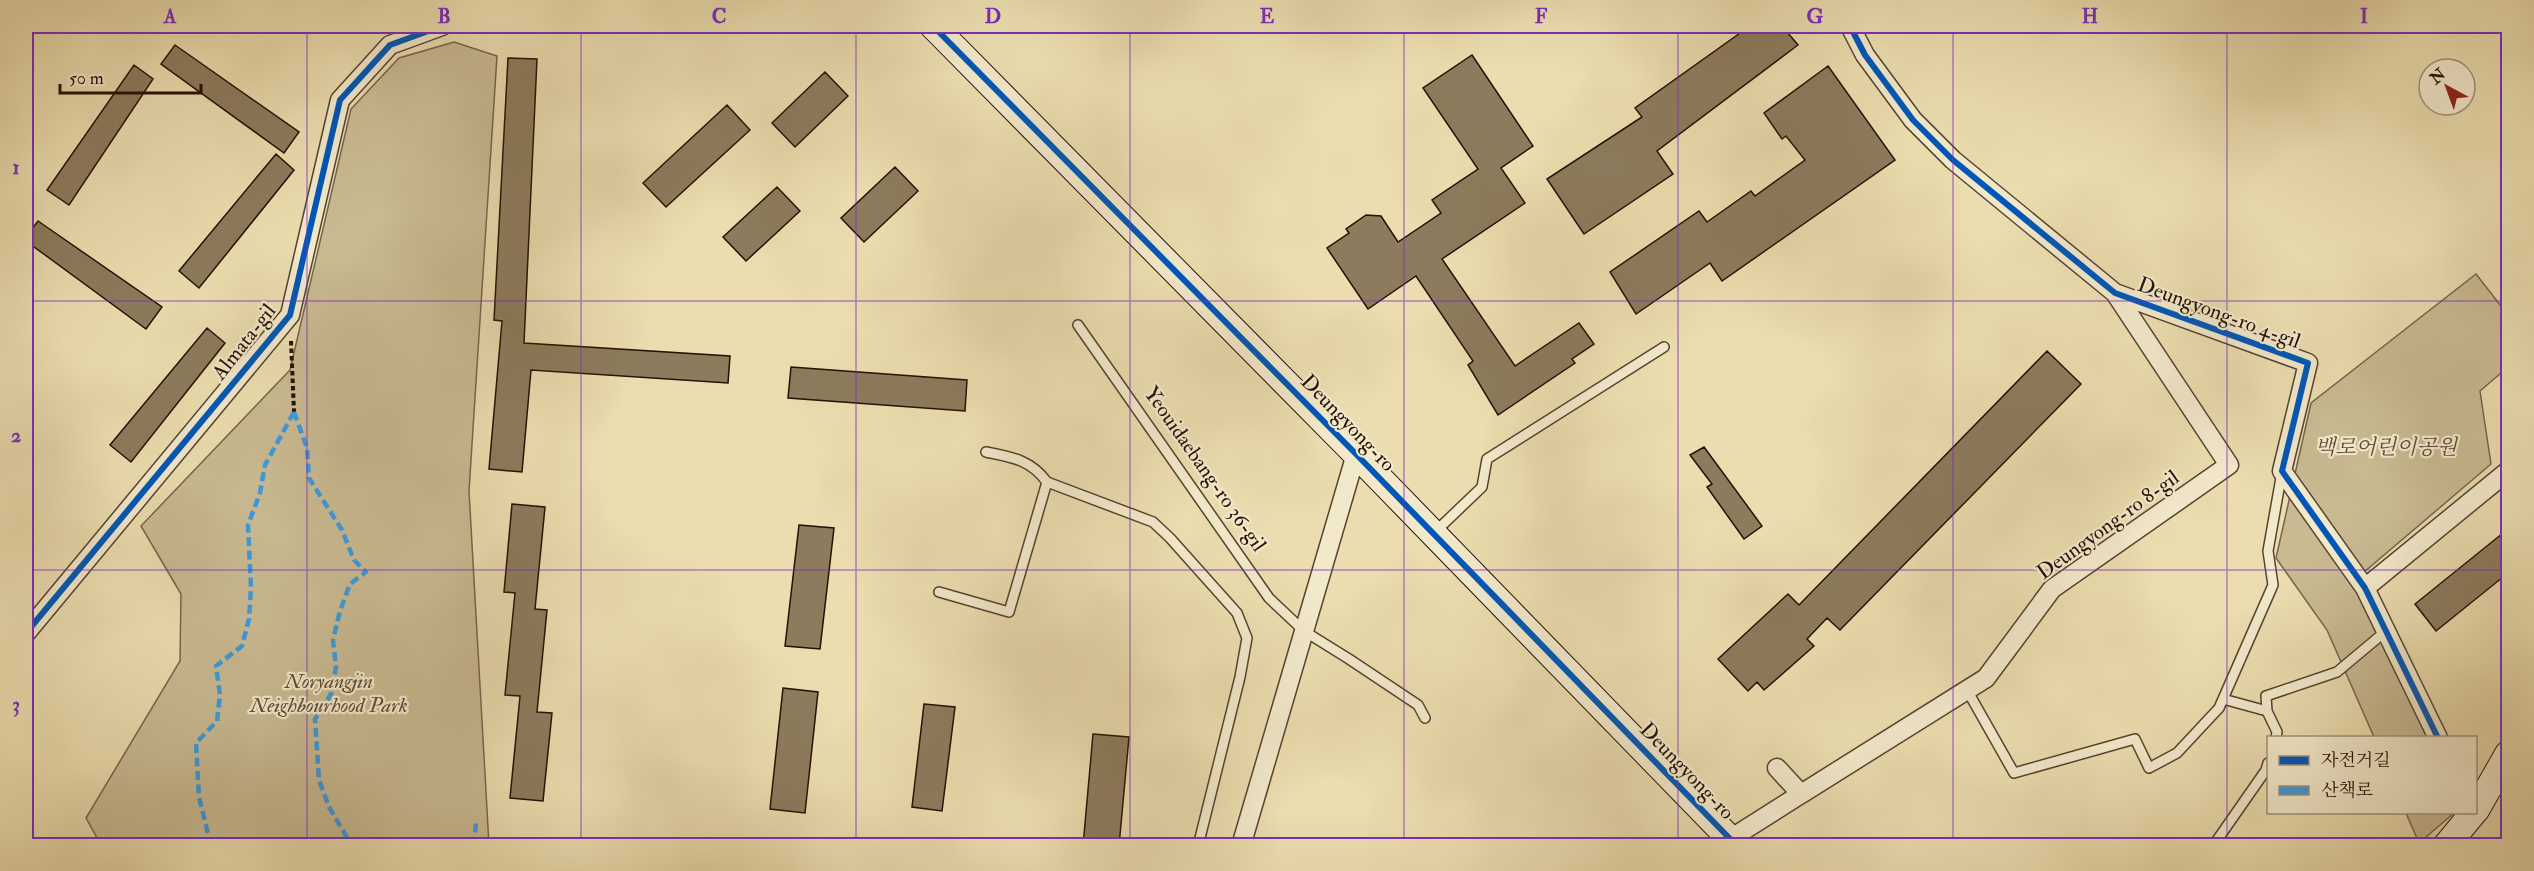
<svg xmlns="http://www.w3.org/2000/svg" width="2534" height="871" font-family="'IM FELL Double Pica','Noto Serif KR',serif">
<rect width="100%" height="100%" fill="#ebddaf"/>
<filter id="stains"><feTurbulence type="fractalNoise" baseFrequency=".00333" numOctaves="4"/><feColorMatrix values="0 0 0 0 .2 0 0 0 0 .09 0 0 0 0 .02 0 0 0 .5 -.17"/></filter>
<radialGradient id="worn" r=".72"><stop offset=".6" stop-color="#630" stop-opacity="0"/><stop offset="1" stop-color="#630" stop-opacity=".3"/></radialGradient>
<path fill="#c9ba92" stroke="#77654b" stroke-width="1.5" d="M454,42L497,56L469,491L489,845H101L86,818L180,661L181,594L141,526L290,370L351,109L399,58Z
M2476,274L2508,315V367L2480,391L2491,464L2356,579L2428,737H2374L2327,630L2276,558L2311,403Z
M2406,813H2454L2419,843Z"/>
<path fill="#8c7b5d" stroke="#251004" stroke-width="1.5" d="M1750,26H1782L1798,45L1657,151L1673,174L1584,234L1547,179L1642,117L1635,108Z
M175,45L299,132L284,153L161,64Z
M1472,55L1533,146L1501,168L1525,203L1442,259L1515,366L1579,323L1594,344L1572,359L1575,363L1498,415L1468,365L1473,361L1416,276L1368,309L1327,248L1349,233L1346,229L1366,215L1381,216L1398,242L1441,213L1432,200L1478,169L1423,88Z
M508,58L537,59L524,343L730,356L728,383L531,370L522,472L489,469L502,321L494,320Z
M134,65L153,79L69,205L47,190Z
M1828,66L1895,160L1722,281L1710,263L1636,314L1610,272L1699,211L1707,222L1751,191L1755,196L1805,160L1786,136L1782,139L1764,113Z
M825,72L848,96L795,147L772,123Z
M727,105L750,130L666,207L643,183Z
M276,154L294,170L199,288L179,271Z
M895,167L918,191L864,242L841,218Z
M777,187L800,211L746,261L723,237Z
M38,221L162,307L146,329L26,241V237Z
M207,328L225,343L131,462L110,445Z
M2047,351L2081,384L1840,630L1827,618L1807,639L1814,646L1764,690L1757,682L1748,691L1718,659L1788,594L1799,605Z
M791,367L967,380L965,411L788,398Z
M1704,447L1762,526L1744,539L1707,487L1712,484L1690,455Z
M512,504L545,507L535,609L547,610L537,712L552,713L543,801L510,798L520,696L505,695L515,593L504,592Z
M799,525L834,528L820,649L785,646Z
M2508,529V573L2436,631L2415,604Z
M783,688L818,692L805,813L770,809Z
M924,704L955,707L942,811L912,807Z
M1093,734L1129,737L1119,846H1083Z"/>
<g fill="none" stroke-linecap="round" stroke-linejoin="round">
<g stroke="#56432f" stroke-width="12">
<path id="lane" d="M1078,325L1269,598L1304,631L1349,659L1418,705L1425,718
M986,452C1012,457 1031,460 1047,482
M1435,532L1482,487L1487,459L1664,347
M939,592L1009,612L1047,482L1153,522L1170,538L1237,613L1247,638L1240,677L1198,846
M1967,690L2014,773L2135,739L2149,768L2177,753L2219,708L2223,699L2273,585L2268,551L2282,472
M2223,699L2267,711L2277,732L2276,738
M2267,711L2266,696L2337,672L2386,631
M2213,846L2266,770L2268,763"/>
</g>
<g stroke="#56432f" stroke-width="21">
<path id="street" d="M1850,26L1865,55L1913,120L1953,160L2115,293L2308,363L2282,471L2365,588L2438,738
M2365,588L2508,471
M26,633L290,315L340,100L390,45L442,26
M1777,768L1801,794L1986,678L2052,589L2229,465L2115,293
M1730,839L1801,794
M1241,846L1356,454"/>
</g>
<g stroke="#251004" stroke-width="28">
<path id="secondary" d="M933,26L1356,454L1737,846
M2476,810L2508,754
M2446,846L2474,812"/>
</g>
<path stroke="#251004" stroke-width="4" stroke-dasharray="4.5 3" stroke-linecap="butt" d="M291,341L294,412
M332,685L359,684"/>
<use href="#lane" stroke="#f2e9cb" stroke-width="9"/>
<use href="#street" stroke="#f2e9cb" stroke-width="18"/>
<use href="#secondary" stroke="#f2e9cb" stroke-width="26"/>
<path stroke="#3c9add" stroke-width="4.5" stroke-dasharray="9 4.5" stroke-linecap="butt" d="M294,412L307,448L309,478L342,530L354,560L366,572L350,584L340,611L333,640L336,667L331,694L315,719L319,780L329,807L352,846
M211,846L199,797L196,743L217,721L220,695L216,666L242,646L249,619L251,587L248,525L260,493L265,465L294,412
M474,846L476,823"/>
<g stroke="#f2e9cb" stroke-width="10">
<path id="cycleway" d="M933,26L1356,454L1737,846
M1850,26L1865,55L1913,120L1953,160L2115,293L2308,363L2282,471L2365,588L2438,738
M26,633L290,315L340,100L390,45L442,26"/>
</g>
<use href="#cycleway" stroke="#0057b8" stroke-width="6"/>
</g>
<path fill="none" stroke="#7b2cbf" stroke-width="1.5" stroke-opacity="0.55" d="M307,26V846M581,26V846M856,26V846M1130,26V846M1404,26V846M1678,26V846M1953,26V846M2227,26V846M26,301H2508M26,570H2508"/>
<g text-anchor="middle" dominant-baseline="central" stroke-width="4.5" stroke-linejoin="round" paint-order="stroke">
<g font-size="21" fill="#251004" stroke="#f2e9cb">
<text transform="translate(2219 313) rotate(20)">Deungyong-ro 4-gil</text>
<text transform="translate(244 342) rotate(-52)">Almata-gil</text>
<text transform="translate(1348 423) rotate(46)">Deungyong-ro</text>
<text transform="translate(1205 469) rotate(55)">Yeouidaebang-ro 36-gil</text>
<text transform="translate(2108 525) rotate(-36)">Deungyong-ro 8-gil</text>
<text transform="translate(1687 771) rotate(46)">Deungyong-ro</text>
</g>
<g font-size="21" font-style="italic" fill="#5e4c36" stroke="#f2e9cb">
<text x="2386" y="447">백로어린이공원</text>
<text x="329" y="681">Noryangjin<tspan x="329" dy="24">Neighbourhood Park</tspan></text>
</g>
</g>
<rect width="2534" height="871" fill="none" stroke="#ebddaf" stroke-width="66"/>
<rect x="2267" y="736" width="210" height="78" fill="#f2e9cb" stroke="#a0927b" stroke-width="1.5"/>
<rect x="2279" y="756" width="30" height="9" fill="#0057b8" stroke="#a0927b" stroke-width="1.5"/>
<text x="2321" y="766" font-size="18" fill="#251004">자전거길</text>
<rect x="2279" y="786" width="30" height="9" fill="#3c9add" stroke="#a0927b" stroke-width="1.5"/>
<text x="2321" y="796" font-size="18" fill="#251004">산책로</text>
<g transform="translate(2447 87) rotate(319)"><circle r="28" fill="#f2e9cb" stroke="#a0927b" stroke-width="1.5"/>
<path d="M0-4.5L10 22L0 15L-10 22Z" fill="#8f2418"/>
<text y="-9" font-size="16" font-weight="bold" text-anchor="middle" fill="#251004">N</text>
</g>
<path d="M60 84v9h141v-9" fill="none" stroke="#251004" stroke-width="3"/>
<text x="69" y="84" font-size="18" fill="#251004" stroke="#f2e9cb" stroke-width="4.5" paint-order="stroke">50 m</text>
<rect x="33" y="33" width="2468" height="805" fill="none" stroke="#7b2cbf" stroke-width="2"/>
<g font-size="20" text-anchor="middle" font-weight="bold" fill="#7b2cbf">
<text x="170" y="23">A</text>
<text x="444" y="23">B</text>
<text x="719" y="23">C</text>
<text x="993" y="23">D</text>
<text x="1267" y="23">E</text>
<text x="1541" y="23">F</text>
<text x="1815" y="23">G</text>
<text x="2090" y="23">H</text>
<text x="2364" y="23">I</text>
<text x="16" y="174">1</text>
<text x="16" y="442">2</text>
<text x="16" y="711">3</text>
</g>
<rect width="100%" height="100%" filter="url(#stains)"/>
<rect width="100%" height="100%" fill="url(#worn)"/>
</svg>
